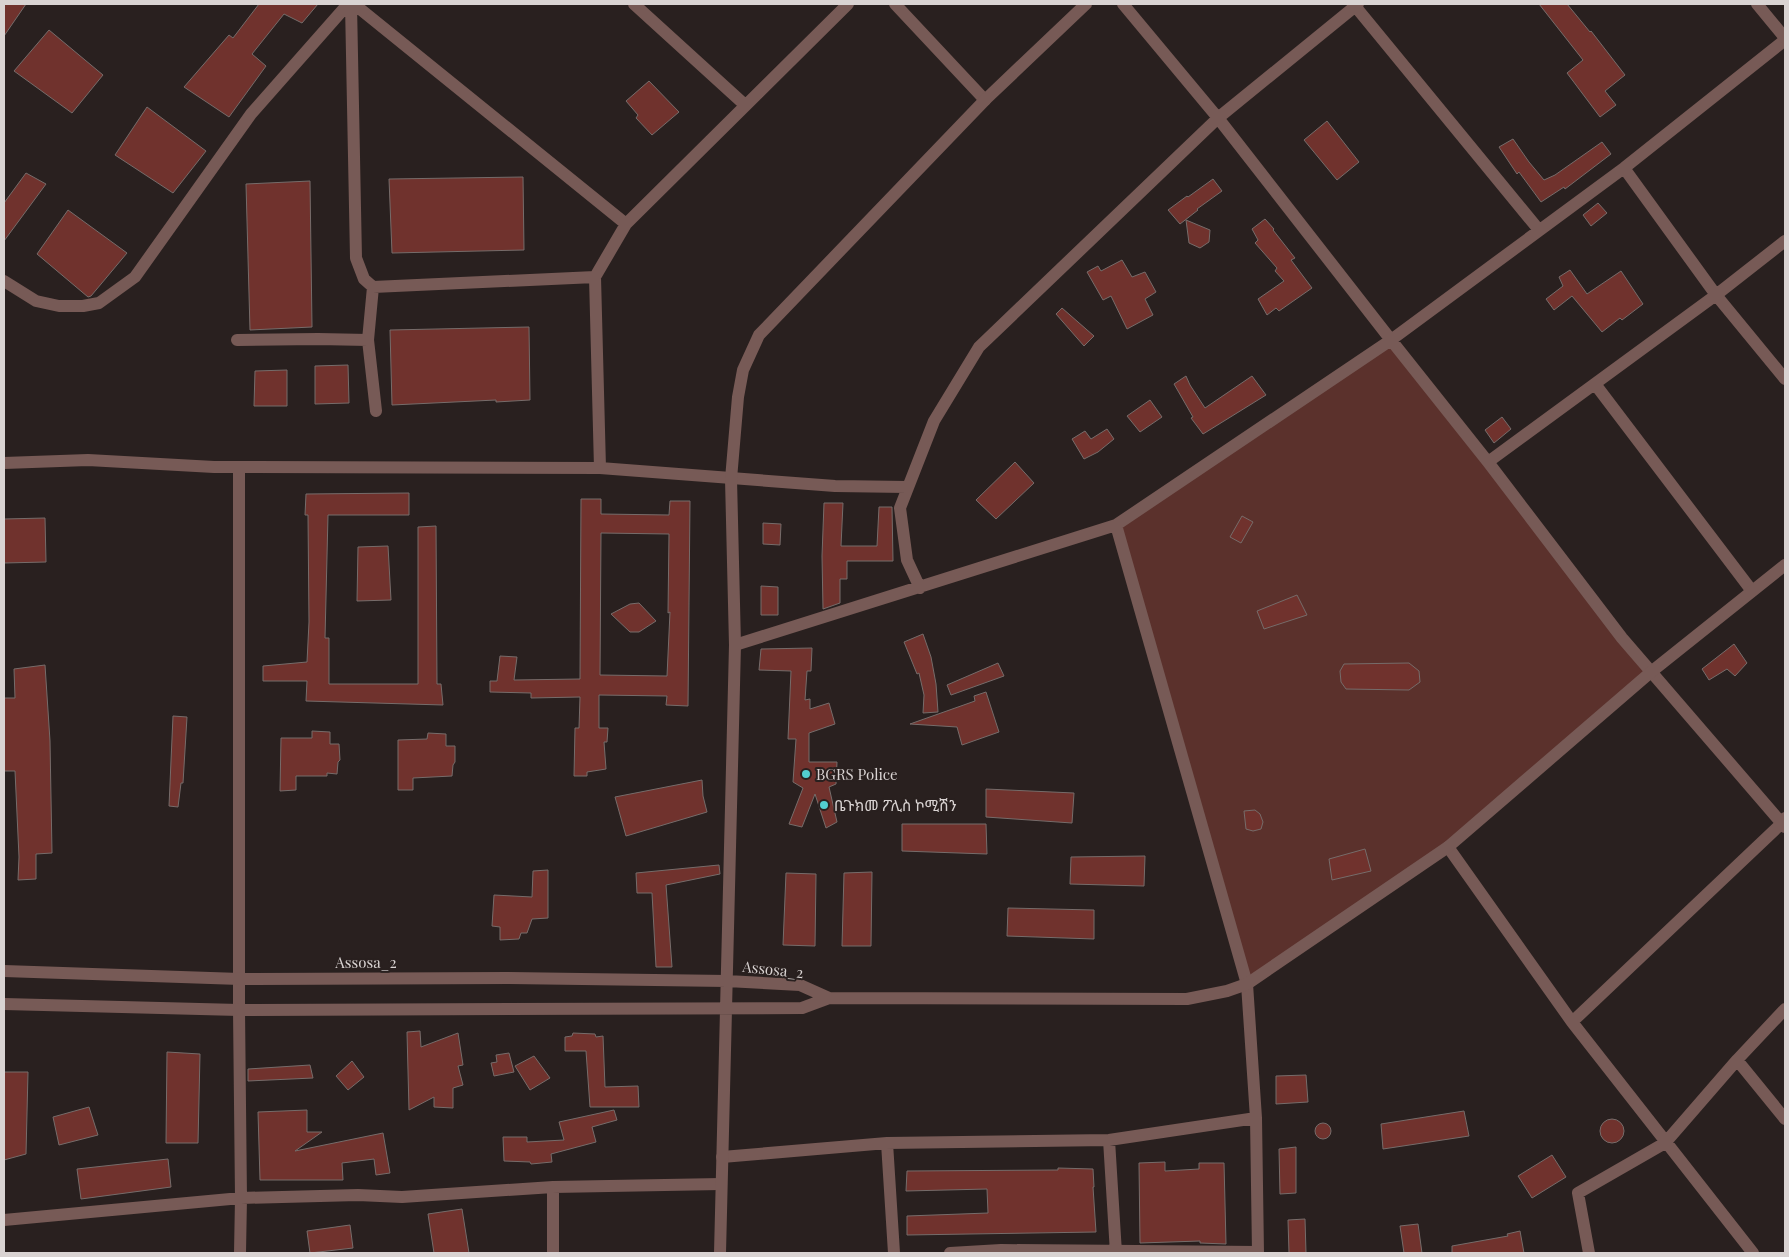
<svg xmlns="http://www.w3.org/2000/svg" width="1789" height="1257" font-family="'Playfair Display','Noto Sans Ethiopic',serif">
<rect width="100%" height="100%" fill="#29201f"/>
<path fill="#5b312c" d="M1393,342L1655,672L1441,853L1244,980L1118,528Z"/>
<path fill="#70322d" stroke="#766c6a" fill-rule="evenodd" d="M4,4H26L4,36Z
M259,4H318L302,23L284,14L252,54L266,66L229,117L184,87L229,35L233,38Z
M1539,4H1567L1590,32L1591,31L1625,75L1605,91L1616,105L1600,117L1567,73L1583,60Z
M49,30L103,75L72,113L14,71Z
M649,81L679,112L652,135L636,118L638,115L626,101Z
M147,107L206,151L173,193L115,155Z
M1327,121L1359,162L1337,180L1304,140Z
M1513,139L1529,162L1544,180L1555,175L1602,142L1611,154L1565,189L1564,187L1541,202L1519,172L1517,174L1499,147Z
M26,173L46,184L4,241V203Z
M523,177L524,250L392,253L389,179Z
M1213,179L1222,191L1197,209L1198,210L1180,224L1168,210L1187,196L1188,197Z
M310,181L312,327L250,330L246,184Z
M1598,203L1607,213L1591,226L1583,215Z
M68,210L127,253L91,296L88,297L37,254Z
M1265,219L1274,229L1273,230L1295,258L1291,260L1312,288L1279,311L1276,308L1267,315L1258,299L1284,281L1275,271L1277,268L1255,243L1258,240L1252,229Z
M1186,220L1210,230L1209,242L1200,248L1189,243Z
M1122,260L1132,277L1145,272L1156,292L1145,299L1153,315L1127,329L1111,296L1103,300L1087,272L1098,266L1101,271Z
M1570,270L1587,294L1621,271L1643,304L1622,320L1620,318L1602,332L1572,296L1554,310L1546,299L1563,286L1559,277Z
M1062,308L1094,336L1084,346L1056,314Z
M529,327L530,400L496,402V400L392,405L390,330Z
M348,365L349,403L315,404V366Z
M287,370V406H254L255,371Z
M1186,376L1190,385L1205,408L1252,376L1266,395L1203,434L1191,418L1193,417L1174,384Z
M1150,400L1162,417L1140,432L1127,416Z
M1502,417L1511,429L1494,443L1485,430Z
M1107,429L1114,439L1098,452L1084,459L1072,439L1085,431L1091,439Z
M1015,462L1034,483L996,519L976,500Z
M409,493V515H328L325,638H329V684H418V527L436,526L437,684H441L443,705L306,701L307,681H263V666L307,662L309,622L308,515H305L306,494Z
M581,499H601V514L669,515L670,501H690L688,706L666,705L667,696L599,695V728H608L607,742H604L606,769L587,772V776H574L575,728H579L580,697L531,698V693L490,692V681H497L500,656L517,657L514,680L580,679ZM601,533L669,534L668,613L670,612L667,676L600,675Z
M824,503H843L841,546H877L879,507H892L893,561H847V579H840V603L823,609L822,556Z
M1242,516L1253,522L1241,543L1230,537Z
M45,518L46,562L4,563V519Z
M763,523L781,524L780,545L763,544Z
M388,546L391,600L357,601L358,547Z
M761,586L778,587V615H761Z
M1297,595L1307,615L1264,629L1257,611Z
M639,603L656,621L639,632H630L611,614L630,604Z
M923,634L931,657L936,684L938,712L923,713L924,695L919,673L917,674L904,642Z
M1734,644L1747,663L1735,676L1727,669L1709,680L1702,669Z
M812,648L811,671H807L805,700L810,699V709L829,703L835,724L809,733V762H837L836,784L829,787L837,822L826,828L815,794L802,827L789,824L803,788L793,782L796,739H788L791,671L759,670L761,649Z
M998,663L1004,676L951,695L947,685Z
M1409,663L1419,671L1420,682L1409,690L1346,689L1341,682L1340,671L1344,664Z
M45,665L50,741L52,853L36,854V879L18,880L19,857L15,771H4V698H15L14,669Z
M986,692L999,732L962,745L957,727L910,724L975,701L974,696Z
M173,716L187,717L183,783H181L178,807L169,806Z
M312,731L330,732V744H339L340,760L338,762L337,774L327,773V776H296V790L280,791L281,738H312Z
M428,733L446,734V746H455V762L453,765L452,776L413,778V790H398V740L427,739Z
M702,780L703,796L707,812L626,836L615,797Z
M986,789L1074,793L1072,823L986,817Z
M1255,810L1260,814L1263,822L1261,829L1253,831L1246,829L1244,811Z
M902,824H986L987,854L902,851Z
M1365,849L1371,871L1332,880L1329,859Z
M1145,856L1144,886L1070,884L1071,857Z
M719,865L720,874L666,885L672,967H656L652,893H637L636,873Z
M548,870V918L532,919L527,933H521L519,939L500,940V927L492,926L494,895L532,897L533,871Z
M872,872L871,946H842L844,873Z
M786,873L816,874L815,946L783,945Z
M1008,908L1094,910V939L1007,936Z
M420,1031L421,1047L458,1033L463,1065L458,1066L463,1085L453,1088V1108L434,1107V1097L409,1110L407,1032Z
M573,1033L595,1034L596,1037L603,1036L605,1087L638,1086L639,1107H590L586,1051H565V1037L572,1036Z
M167,1052L200,1054L198,1143H166Z
M509,1053L514,1072L494,1076L491,1063L497,1062L496,1055Z
M534,1056L550,1078L530,1090L515,1066Z
M352,1061L364,1077L348,1090L336,1076Z
M310,1065L313,1078L248,1081V1069Z
M4,1072H28L26,1154L4,1160Z
M1306,1075L1308,1102L1276,1104V1076Z
M89,1107L98,1135L59,1145L53,1117Z
M307,1110V1132H322L295,1151L383,1133L390,1173L376,1175L374,1159L342,1163L343,1180H260L258,1112Z
M614,1110L617,1120L592,1127L596,1142L551,1154L552,1162L531,1164L530,1162L504,1161L503,1137H527V1142L564,1140L559,1122Z
M1464,1111L1469,1136L1383,1149L1381,1124Z
M1600 1131a12 12 0 1 1 24 0a12 12 0 1 1-24 0Z
M1315 1131a8 8 0 1 1 16 0a8 8 0 1 1-16 0Z
M1296,1147V1193L1280,1194L1279,1149Z
M1552,1155L1566,1177L1532,1198L1518,1176Z
M168,1159L171,1187L81,1199L77,1169Z
M1165,1162V1171L1199,1169V1163H1224L1226,1244L1200,1243V1241L1140,1243L1139,1163Z
M1058,1168L1093,1169L1094,1187H1093L1096,1232L907,1235V1216L988,1213L987,1189L906,1191L907,1171L1058,1170Z
M462,1209L469,1253H434L428,1214Z
M1305,1219L1306,1253H1289L1288,1220Z
M1418,1224L1422,1253H1404L1400,1226Z
M350,1225L353,1248L310,1253L307,1231Z
M1520,1231L1524,1253H1452V1246L1508,1236L1507,1234Z"/>
<g fill="none" stroke-linecap="round" stroke-linejoin="round">
<path stroke="#775a56" stroke-width="12" d="M351,4L356,258L364,279L373,287L595,277
M354,4L626,224
M634,4L745,105
M895,4L985,100
M1123,4L1218,118L1391,340L1488,462L1622,638L1785,827
M1355,6L1539,230
M1624,168L1716,295L1785,379
M4,281L36,301L59,306H83L99,303L135,277L251,114L348,4
M373,287L368,340L376,411
M237,340L318,339L368,340
M1595,384L1752,591
M1488,462L1716,295L1785,241
M4,463L88,460L214,467L600,468L835,486L907,487
M239,467V1010L241,1198L240,1253
M600,468L595,277L626,224L848,4
M1116,525L1247,984L1256,1118L1258,1253
M920,588L907,560L900,508L934,421L979,347L1218,118L1358,4
M735,645L1116,525L1391,340L1624,168L1785,40
M1448,847L1572,1022L1753,1253
M1572,1022L1782,823L1785,818
M1737,1060L1785,1119
M1109,1140L1116,1253
M887,1143L894,1253
M722,1157L887,1143L1109,1140L1256,1118
M553,1187V1253
M4,1220L241,1198L358,1195L402,1197L553,1187L721,1184
M950,1253L1001,1250L1258,1252
M1589,1253L1578,1193L1665,1143L1737,1060L1785,1009"/>
<path stroke="#775a56" stroke-width="12" d="M1757,4L1785,38
M4,971L240,979L509,978L727,981L800,985L829,998
M4,1004L239,1010L802,1008L829,998L1187,999L1227,991L1247,984L1448,847L1651,672L1785,565
M720,1253L735,645L731,479L738,397L743,370L759,335L985,100L1086,4"/>
</g>
<g fill="#52cdcf" stroke="#29201f" stroke-width="2">
<circle cx="806" cy="774" r="5"/>
<circle cx="824" cy="805" r="5"/>
</g>
<g text-anchor="middle" dominant-baseline="central" stroke-width="4" stroke-linejoin="round" paint-order="stroke">
<g font-size="15" fill="#d9d3d2" stroke="#29201f" text-anchor="start">
<text x="816" y="774">BGRS Police</text>
<text x="834" y="805">ቤጉክመ ፖሊስ ኮሚሽን</text>
</g>
<g font-size="15" fill="#d9d3d2" stroke="#29201f">
<text x="366" y="962">Assosa_2</text>
<text transform="translate(773 969) rotate(6)">Assosa_2</text>
</g>
</g>
<rect width="1789" height="1257" fill="none" stroke="#d9d3d2" stroke-width="10"/>
</svg>
